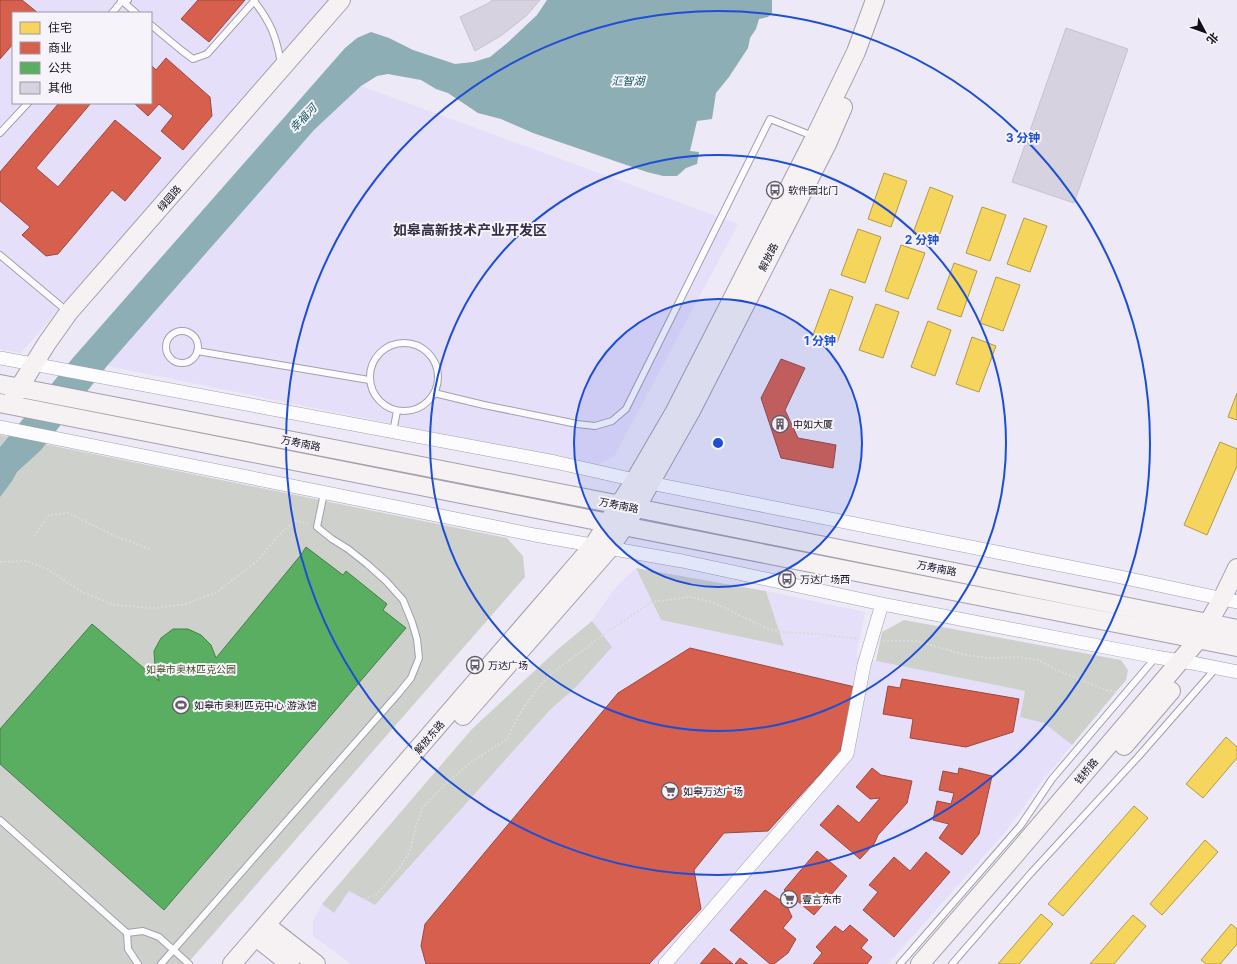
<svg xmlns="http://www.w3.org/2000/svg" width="1237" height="964" font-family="Inter,'Noto Sans SC',sans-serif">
<rect width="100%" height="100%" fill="#ede9f6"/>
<path fill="#e6dff9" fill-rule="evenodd" d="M0,0H329L21,353L0,349ZM13,13H151V103H13Z
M361,86L738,224L614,457L597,465L107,366L314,130Z
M636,568L661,620L784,646L766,591L865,612L856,657L1025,691L1020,717L1044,723L1072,745L1042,781L1007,830L888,964H351L313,936V921L322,904L334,913L349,891L375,905L550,710L576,687L611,647L592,621L614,589Z"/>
<path fill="#ced1cb" d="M0,435L507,538L523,556L525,577L187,964H0Z
M636,568L766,591L784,646L661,620Z
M904,620L1121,660L1128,670L1126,680L1072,745L1044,723L1020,717L1025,691L876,661L882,632Z
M592,621L612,647L576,687L550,710L375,905L349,891L334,913L322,904L472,729L557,650Z"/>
<path fill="#8daeb4" d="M547,0H772V13L768,17L759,19L756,29L750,38L748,48L729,77L716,93L712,119L697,121L690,151L699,152L697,164L686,168L677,176H663L647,172L533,133L501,119L478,113L448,93L436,89L421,80L388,74L377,76L361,86L314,130L107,366L41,450L17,472L12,481L0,497V447L72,359L345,48L357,38L371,32L389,38L413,50L455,64L473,62L490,57L506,44L537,15Z"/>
<path fill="#f6d55c" stroke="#b29a48" d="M884,173L907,181L891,227L868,219Z
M930,187L953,196L937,242L913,233Z
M982,207L1006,215L990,261L966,253Z
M1024,218L1047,226L1030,272L1007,264Z
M858,229L881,237L865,283L841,275Z
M901,245L925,253L908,299L885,291Z
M954,263L977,271L961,317L937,309Z
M996,277L1020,285L1003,331L980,323Z
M830,289L853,297L837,343L813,335Z
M876,304L899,312L883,358L859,350Z
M928,321L951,330L935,376L911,367Z
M972,337L996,346L979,392L956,384Z
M1237,393V420L1228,417Z
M1220,442L1237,449V466L1207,535L1184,525Z
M1226,737L1237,747V758L1203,798L1186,784Z
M1134,806L1148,818L1063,916L1048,904Z
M1205,840L1218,852L1162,915L1150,904Z
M1041,914L1053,924L1019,964H998Z
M1133,915L1146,926L1114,964H1090Z
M1231,924L1237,929V944L1220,964H1206L1201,960Z"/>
<path fill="#d6604d" stroke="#9c483e" d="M0,0H22L38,13H13V44L0,59Z
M198,0H245L209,42L181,19Z
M166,58L210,97L212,116L183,150L161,131L173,116L159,104L148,116L134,103H151V65L156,70Z
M59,103H91L36,168L58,187L115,120L161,158L125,201L112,190L58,254L46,256L22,235L30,227L0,201V172Z
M781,359L805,368L785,410L798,438L836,445L833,468L781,458L761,398Z
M690,648L855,687L840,752L768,831L724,833L694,870L701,909L649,964H426L421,946L425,924L618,693Z
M902,679L1019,699L1013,732L966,747L910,738L913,719L883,714L888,686L900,688Z
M872,768L881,775L912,781L907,803L878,835L874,844L860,859L820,825L838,805L859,823L880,798L870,799L856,787Z
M959,768L992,776L979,834L962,855L939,838L949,824L933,820L937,801L951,804L954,793L939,790L943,771L958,774Z
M817,851L847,876L814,915L784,890Z
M926,852L950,872L894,937L863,910L878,892L869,885L894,857L910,871Z
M765,890L786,904L792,917L783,928L796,939L788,953L774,964H770L730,930Z
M850,925L868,940L861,948L872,957L867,964H813L822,953L816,947L835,926L843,932Z
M714,948L733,964H700Z
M740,958L748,964H735Z"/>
<path fill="#5aae61" stroke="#457f4c" d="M306,547L343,575L346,571L387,604L383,610L406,628L164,910L0,764V729L92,624L159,681L155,667L154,651L161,638L173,629H188L201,635L211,645L216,658L300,556Z"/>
<path fill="#d6d2df" stroke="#c6c3ce" d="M492,0H540L526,16L502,35L475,51L460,17L489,3Z
M1066,28L1128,49L1074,203L1012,182Z"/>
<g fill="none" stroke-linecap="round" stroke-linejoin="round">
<g stroke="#a39fab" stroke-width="8">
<path id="lane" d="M121,0L136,13
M254,1C271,23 276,36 281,63
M112,13L122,1L128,0
M151,25L181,50L193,59L207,54L255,0
M0,133L28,103
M0,255L68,312
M166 347a16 16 0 1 1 32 0a16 16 0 1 1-32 0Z
M370 377a34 34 0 1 1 68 0a34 34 0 1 1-68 0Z
M197,351L369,380
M434,393L484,405L577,424L595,426L612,421L626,409L770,119L813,136
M393,432L397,411
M0,820L127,933L128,949L138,964
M127,933L143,931L159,937L189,964
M161,964L398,694L411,678L419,658L417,639L412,622L403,600L386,581L367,564L348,549L332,539L317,527L324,493
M900,964L1021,825L1052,779L1156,657
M952,964L1031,873L1138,757L1216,668"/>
</g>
<g stroke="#a39fab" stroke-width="14">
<path id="street" d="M0,358L555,462L635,480L1116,576L1237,602
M0,427L535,535L682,561L882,604L1156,657C1183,661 1210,666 1237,672
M665,964L847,754L864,665L882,604"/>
</g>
<g stroke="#a39fab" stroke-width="20">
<path id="secondary" d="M0,384L636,508L1237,629
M14,396L47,343L69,312L341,0
M0,403L1237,647
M463,716L610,548L636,508L692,409L827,144L843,107
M1124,746L1171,691
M266,925L316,964
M256,937L290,964
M232,964L593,546L635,480L674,413L815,137L856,52L875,0
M920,964L1013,857L1198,640L1222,599L1237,568"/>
</g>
<path stroke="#dadadd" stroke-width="2" stroke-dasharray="2 2" stroke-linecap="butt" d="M34,536L49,515L68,513L117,537L150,549
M0,562L26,561L47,569L82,592L115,605L154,608L186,604L217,592L257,561L281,533L295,521L309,524
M883,641H917L965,655L989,658L1017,657L1038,660L1057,670L1103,689L1116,692
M364,899L377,894L401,866L410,851L416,826L422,808L443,786L470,763L507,739L519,715L536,690L551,674L603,635L652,602L690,597L712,602L766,628L780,632L819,634L859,639"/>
<use href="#lane" stroke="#fcfcfe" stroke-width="6"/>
<use href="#street" stroke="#fcfcfe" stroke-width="13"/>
<use href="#secondary" stroke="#f6f1f3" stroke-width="18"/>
</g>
<circle cx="718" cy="443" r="144" fill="#1d4ed8" fill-opacity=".12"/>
<g fill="none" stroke="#1d4ed8" stroke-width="2">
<circle cx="718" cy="443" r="144"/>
<circle cx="718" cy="443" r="288"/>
<circle cx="718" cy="443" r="432"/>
</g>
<defs>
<g id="bus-ring" transform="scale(0.9)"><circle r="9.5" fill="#f6f4fa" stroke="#605c68" stroke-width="1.5"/><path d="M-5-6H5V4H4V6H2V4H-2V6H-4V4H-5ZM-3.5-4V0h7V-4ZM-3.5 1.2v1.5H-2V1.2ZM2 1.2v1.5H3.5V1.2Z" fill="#605c68"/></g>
<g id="building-ring" transform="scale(0.9)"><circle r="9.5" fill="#f6f4fa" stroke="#605c68" stroke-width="1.5"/><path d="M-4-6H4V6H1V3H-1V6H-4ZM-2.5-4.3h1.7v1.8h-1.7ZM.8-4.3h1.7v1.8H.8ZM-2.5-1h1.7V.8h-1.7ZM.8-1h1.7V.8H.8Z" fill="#605c68"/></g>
<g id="stadium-ring" transform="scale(0.9)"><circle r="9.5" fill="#f6f4fa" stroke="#605c68" stroke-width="1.5"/><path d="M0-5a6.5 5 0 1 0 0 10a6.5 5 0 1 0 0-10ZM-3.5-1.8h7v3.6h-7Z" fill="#605c68"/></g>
<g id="supermarket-ring" transform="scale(0.9)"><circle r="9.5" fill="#f6f4fa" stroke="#605c68" stroke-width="1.5"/><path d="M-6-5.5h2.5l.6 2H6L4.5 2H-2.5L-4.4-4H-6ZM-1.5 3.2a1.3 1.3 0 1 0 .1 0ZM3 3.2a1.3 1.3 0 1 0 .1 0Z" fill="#605c68"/></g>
</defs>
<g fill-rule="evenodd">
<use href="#bus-ring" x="775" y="190"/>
<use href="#building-ring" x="780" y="424"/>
<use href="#bus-ring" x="787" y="579"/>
<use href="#bus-ring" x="475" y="665"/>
<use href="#stadium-ring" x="181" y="705"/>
<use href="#supermarket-ring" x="670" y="791"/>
<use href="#supermarket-ring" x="789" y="899"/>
</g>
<g text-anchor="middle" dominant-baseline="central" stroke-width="4" stroke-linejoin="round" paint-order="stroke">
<g font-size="10" fill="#14101b" stroke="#f6f4fa" text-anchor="start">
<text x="788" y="190">软件园北门</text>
<text x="793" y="424">中如大厦</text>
<text x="800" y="579">万达广场西</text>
<text x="488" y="665">万达广场</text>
<text x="194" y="705">如皋市奥利匹克中心 游泳馆</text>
<text x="683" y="791">如皋万达广场</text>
<text x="802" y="899">壹言东市</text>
</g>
<g font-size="10" fill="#14101b" stroke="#f6f4fa">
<text transform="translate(169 198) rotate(-49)">绿园路</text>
<text transform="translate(768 257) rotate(-63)">解放路</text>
<text transform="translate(301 443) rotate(11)">万寿南路</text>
<text transform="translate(619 505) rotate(11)">万寿南路</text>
<text transform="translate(937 568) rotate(11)">万寿南路</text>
<text transform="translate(429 737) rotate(-49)">解放东路</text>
<text transform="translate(1086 771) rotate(-50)">钱桥路</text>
</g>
<g font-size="10" fill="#45551e" stroke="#f6f4fa">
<text x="191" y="669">如皋市奥林匹克公园</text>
</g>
<g font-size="11" font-style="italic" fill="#10565b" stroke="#f6f4fa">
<text x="628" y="81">汇智湖</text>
<text transform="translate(303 118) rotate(-47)">幸福河</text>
</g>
<g font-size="14" font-weight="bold" fill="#362e46" stroke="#f6f4fa">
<text x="470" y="229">如皋高新技术产业开发区</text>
</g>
</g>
<circle cx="718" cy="443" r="6" fill="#1d4ed8" stroke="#f6f4fa" stroke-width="2"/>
<g font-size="12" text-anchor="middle" font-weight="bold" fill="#1d4ed8" stroke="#f6f4fa" stroke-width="4" stroke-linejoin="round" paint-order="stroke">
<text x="1023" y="142">3 分钟</text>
<text x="922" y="244">2 分钟</text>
<text x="820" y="345">1 分钟</text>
</g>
<rect x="12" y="12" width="140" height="92" fill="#f6f4fa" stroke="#9c99a1"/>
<rect x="20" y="22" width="20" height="12" fill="#f6d55c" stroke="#9c99a1"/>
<text x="48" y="32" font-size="12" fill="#14101b">住宅</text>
<rect x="20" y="42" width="20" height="12" fill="#d6604d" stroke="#9c99a1"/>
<text x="48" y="52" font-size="12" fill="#14101b">商业</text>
<rect x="20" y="62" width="20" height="12" fill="#5aae61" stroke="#9c99a1"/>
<text x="48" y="72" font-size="12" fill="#14101b">公共</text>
<rect x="20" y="82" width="20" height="12" fill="#d6d2df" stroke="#9c99a1"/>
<text x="48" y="92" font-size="12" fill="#14101b">其他</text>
<g transform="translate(1205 32) rotate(131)" stroke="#f6f4fa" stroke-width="3" paint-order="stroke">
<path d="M0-3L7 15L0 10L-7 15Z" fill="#14101b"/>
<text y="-6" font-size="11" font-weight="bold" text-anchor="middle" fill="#14101b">北</text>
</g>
</svg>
